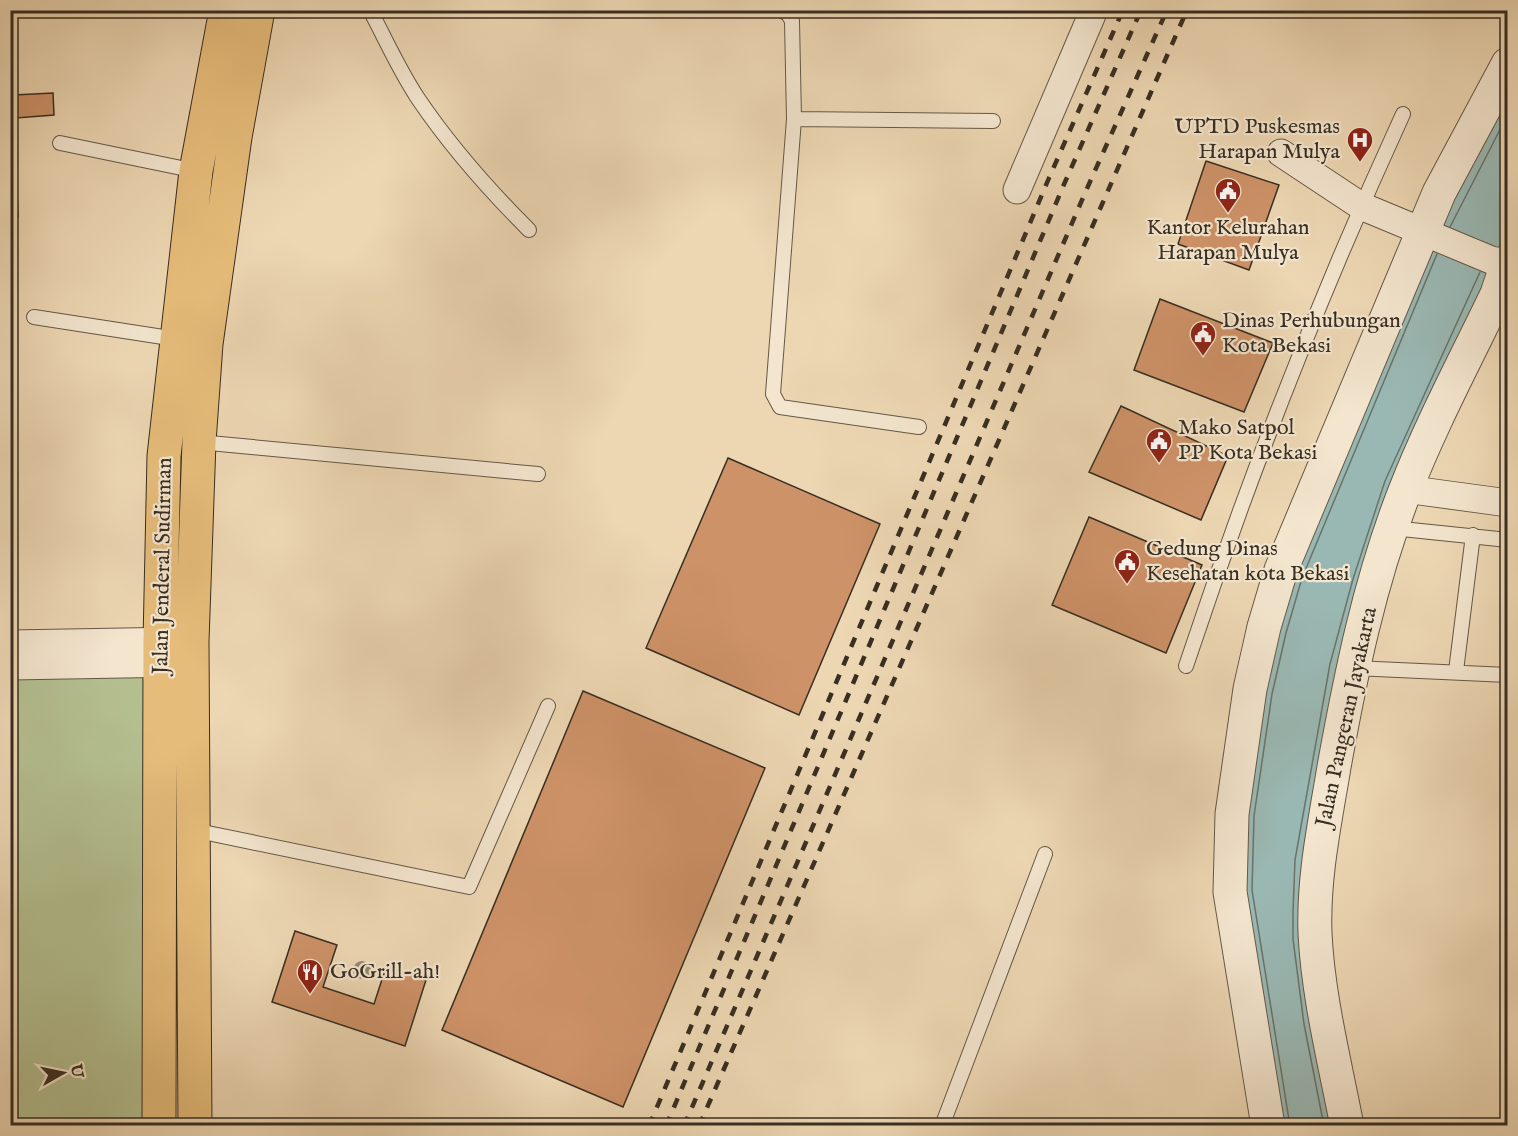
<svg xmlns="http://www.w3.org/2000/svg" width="1518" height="1136" font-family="'IM FELL English',serif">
<rect width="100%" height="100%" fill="#edd7b3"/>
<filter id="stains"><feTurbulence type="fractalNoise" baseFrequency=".00333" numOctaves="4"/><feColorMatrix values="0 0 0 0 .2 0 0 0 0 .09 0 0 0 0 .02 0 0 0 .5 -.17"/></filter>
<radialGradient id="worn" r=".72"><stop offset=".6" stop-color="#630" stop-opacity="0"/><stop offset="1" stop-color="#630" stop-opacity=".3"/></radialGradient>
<path fill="#b4bf90" stroke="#767659" stroke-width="1.5" d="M161,666L159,1125H11L10,669Z"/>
<path fill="#9ab8b3" stroke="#738179" stroke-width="1.5" d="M1507,64V261L1405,489L1317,864L1347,1125L1268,1126L1230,892L1264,627Z"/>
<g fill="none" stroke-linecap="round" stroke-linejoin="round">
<path stroke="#69736a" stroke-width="1.5" d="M1450,227L1508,114
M1290,1126L1252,890L1254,816L1272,694L1286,633L1302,578L1437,254
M1324,1126L1304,1024L1293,939V912L1295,860L1330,664L1353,579L1385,481L1480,272"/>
</g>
<path fill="#ce9268" stroke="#382e22" stroke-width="1.5" d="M53,93L54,115L16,118L14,95Z
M1206,161L1279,185L1249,270L1178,244Z
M10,165H16L18,217H10Z
M1160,299L1273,343L1244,412L1134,370Z
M1121,406L1228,456L1201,520L1089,472Z
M728,458L880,524L799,715L646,648Z
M1089,517L1202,565L1166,653L1052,605Z
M583,691L765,768L623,1107L442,1030Z
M295,931L337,945L323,987L374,1004L386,967L426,980L405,1046L272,1002Z"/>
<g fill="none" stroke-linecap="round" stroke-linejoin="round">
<g stroke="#655846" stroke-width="16">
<path id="service" d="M370,10C386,40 400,72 419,100C451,147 489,190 529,230
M781,10L788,14L792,21L794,119L773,394L780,407L919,427
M794,119L993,121
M60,143L196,171
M34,317L176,339
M199,442L538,474
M1392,528L1508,540
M1186,666C1248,479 1321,293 1403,114
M1354,668L1508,675
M1456,671L1473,535
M193,830L469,887L548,706
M942,1126L1045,854"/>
</g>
<g stroke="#655846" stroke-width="29">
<path id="minor" d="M1281,153L1361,206L1491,260L1508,264
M1017,190L1094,10
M1405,489L1508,503
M10,644L180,641
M10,666L180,663"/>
</g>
<g stroke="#655846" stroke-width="35">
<path id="tertiary" d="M1268,1126L1230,892L1232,814L1250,689L1264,627L1281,570L1439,193L1508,64
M1347,1126C1335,1063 1318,997 1315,933C1313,877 1325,822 1334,767C1351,673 1370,580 1405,491C1431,424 1466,359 1497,294L1508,261"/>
</g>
<g stroke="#382e22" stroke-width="35">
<path id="trunk" d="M159,1126L160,641L164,456L196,171L226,10
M195,1126L192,641L199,442L206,344L235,137L258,10"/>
</g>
<use href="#service" stroke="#f3e5ce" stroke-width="14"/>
<use href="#minor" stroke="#f3e5ce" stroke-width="27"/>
<use href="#tertiary" stroke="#f3e5ce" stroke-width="33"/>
<use href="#trunk" stroke="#e6bc7a" stroke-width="33"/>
<path stroke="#382e22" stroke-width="4.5" stroke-dasharray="10 10" stroke-linecap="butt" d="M649,1126L1049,178L1123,10
M666,1126L1065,182L1141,10
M684,1126L1085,193L1167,10
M699,1126L1187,10"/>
</g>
<circle fill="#978a6f" cx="362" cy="970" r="9"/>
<defs>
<g id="hospital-pin" transform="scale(1.35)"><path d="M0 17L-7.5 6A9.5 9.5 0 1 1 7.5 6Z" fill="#8f2418" stroke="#f3e5ce"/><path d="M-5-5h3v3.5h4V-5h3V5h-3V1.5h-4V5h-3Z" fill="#fff"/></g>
<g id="civic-pin" transform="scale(1.35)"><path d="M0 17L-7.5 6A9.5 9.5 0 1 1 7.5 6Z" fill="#8f2418" stroke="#f3e5ce"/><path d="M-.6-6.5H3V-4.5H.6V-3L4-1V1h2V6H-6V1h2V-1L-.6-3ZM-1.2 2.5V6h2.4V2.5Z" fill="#fff"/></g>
<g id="restaurant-pin" transform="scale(1.35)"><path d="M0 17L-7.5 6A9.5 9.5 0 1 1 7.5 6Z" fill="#8f2418" stroke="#f3e5ce"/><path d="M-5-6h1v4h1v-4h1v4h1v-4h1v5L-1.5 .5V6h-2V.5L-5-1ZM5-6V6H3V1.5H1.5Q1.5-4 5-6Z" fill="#fff"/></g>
</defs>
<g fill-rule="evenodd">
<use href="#hospital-pin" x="1360" y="140"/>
<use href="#civic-pin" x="1228" y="191"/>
<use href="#civic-pin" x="1203" y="334"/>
<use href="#civic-pin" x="1159" y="441"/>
<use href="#civic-pin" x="1127" y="562"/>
<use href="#restaurant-pin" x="310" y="972"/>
</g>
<g text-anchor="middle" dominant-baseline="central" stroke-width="4.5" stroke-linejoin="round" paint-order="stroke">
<g font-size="22" fill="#382e22" stroke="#f3e5ce" text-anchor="start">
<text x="1340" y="127" text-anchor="end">UPTD Puskesmas<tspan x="1340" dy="25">Harapan Mulya</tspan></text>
<text x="1228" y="228" text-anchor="middle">Kantor Kelurahan<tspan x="1228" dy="25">Harapan Mulya</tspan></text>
<text x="1222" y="321">Dinas Perhubungan<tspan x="1222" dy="25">Kota Bekasi</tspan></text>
<text x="1178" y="428">Mako Satpol<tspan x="1178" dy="25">PP Kota Bekasi</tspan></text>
<text x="1146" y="549">Gedung Dinas<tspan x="1146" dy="25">Kesehatan kota Bekasi</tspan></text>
<text x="330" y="972">GoGrill-ah!</text>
</g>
<g font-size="22" fill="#382e22" stroke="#f3e5ce">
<text transform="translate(163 566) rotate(-89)">Jalan Jenderal Sudirman</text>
<text transform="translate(1347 717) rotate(-78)">Jalan Pangeran Jayakarta</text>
</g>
</g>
<rect width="1518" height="1136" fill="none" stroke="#edd7b3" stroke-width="36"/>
<rect x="12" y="12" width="1494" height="1112" fill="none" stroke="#382e22" stroke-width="3"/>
<rect x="18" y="18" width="1482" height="1100" fill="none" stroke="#382e22" stroke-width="1.5"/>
<g transform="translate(63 1073) rotate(81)" stroke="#f3e5ce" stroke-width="4.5" paint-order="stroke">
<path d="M0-4.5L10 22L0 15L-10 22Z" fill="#382e22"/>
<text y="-9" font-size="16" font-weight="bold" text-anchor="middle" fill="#382e22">U</text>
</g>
<rect width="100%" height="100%" filter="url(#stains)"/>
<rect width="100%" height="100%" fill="url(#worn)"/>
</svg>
